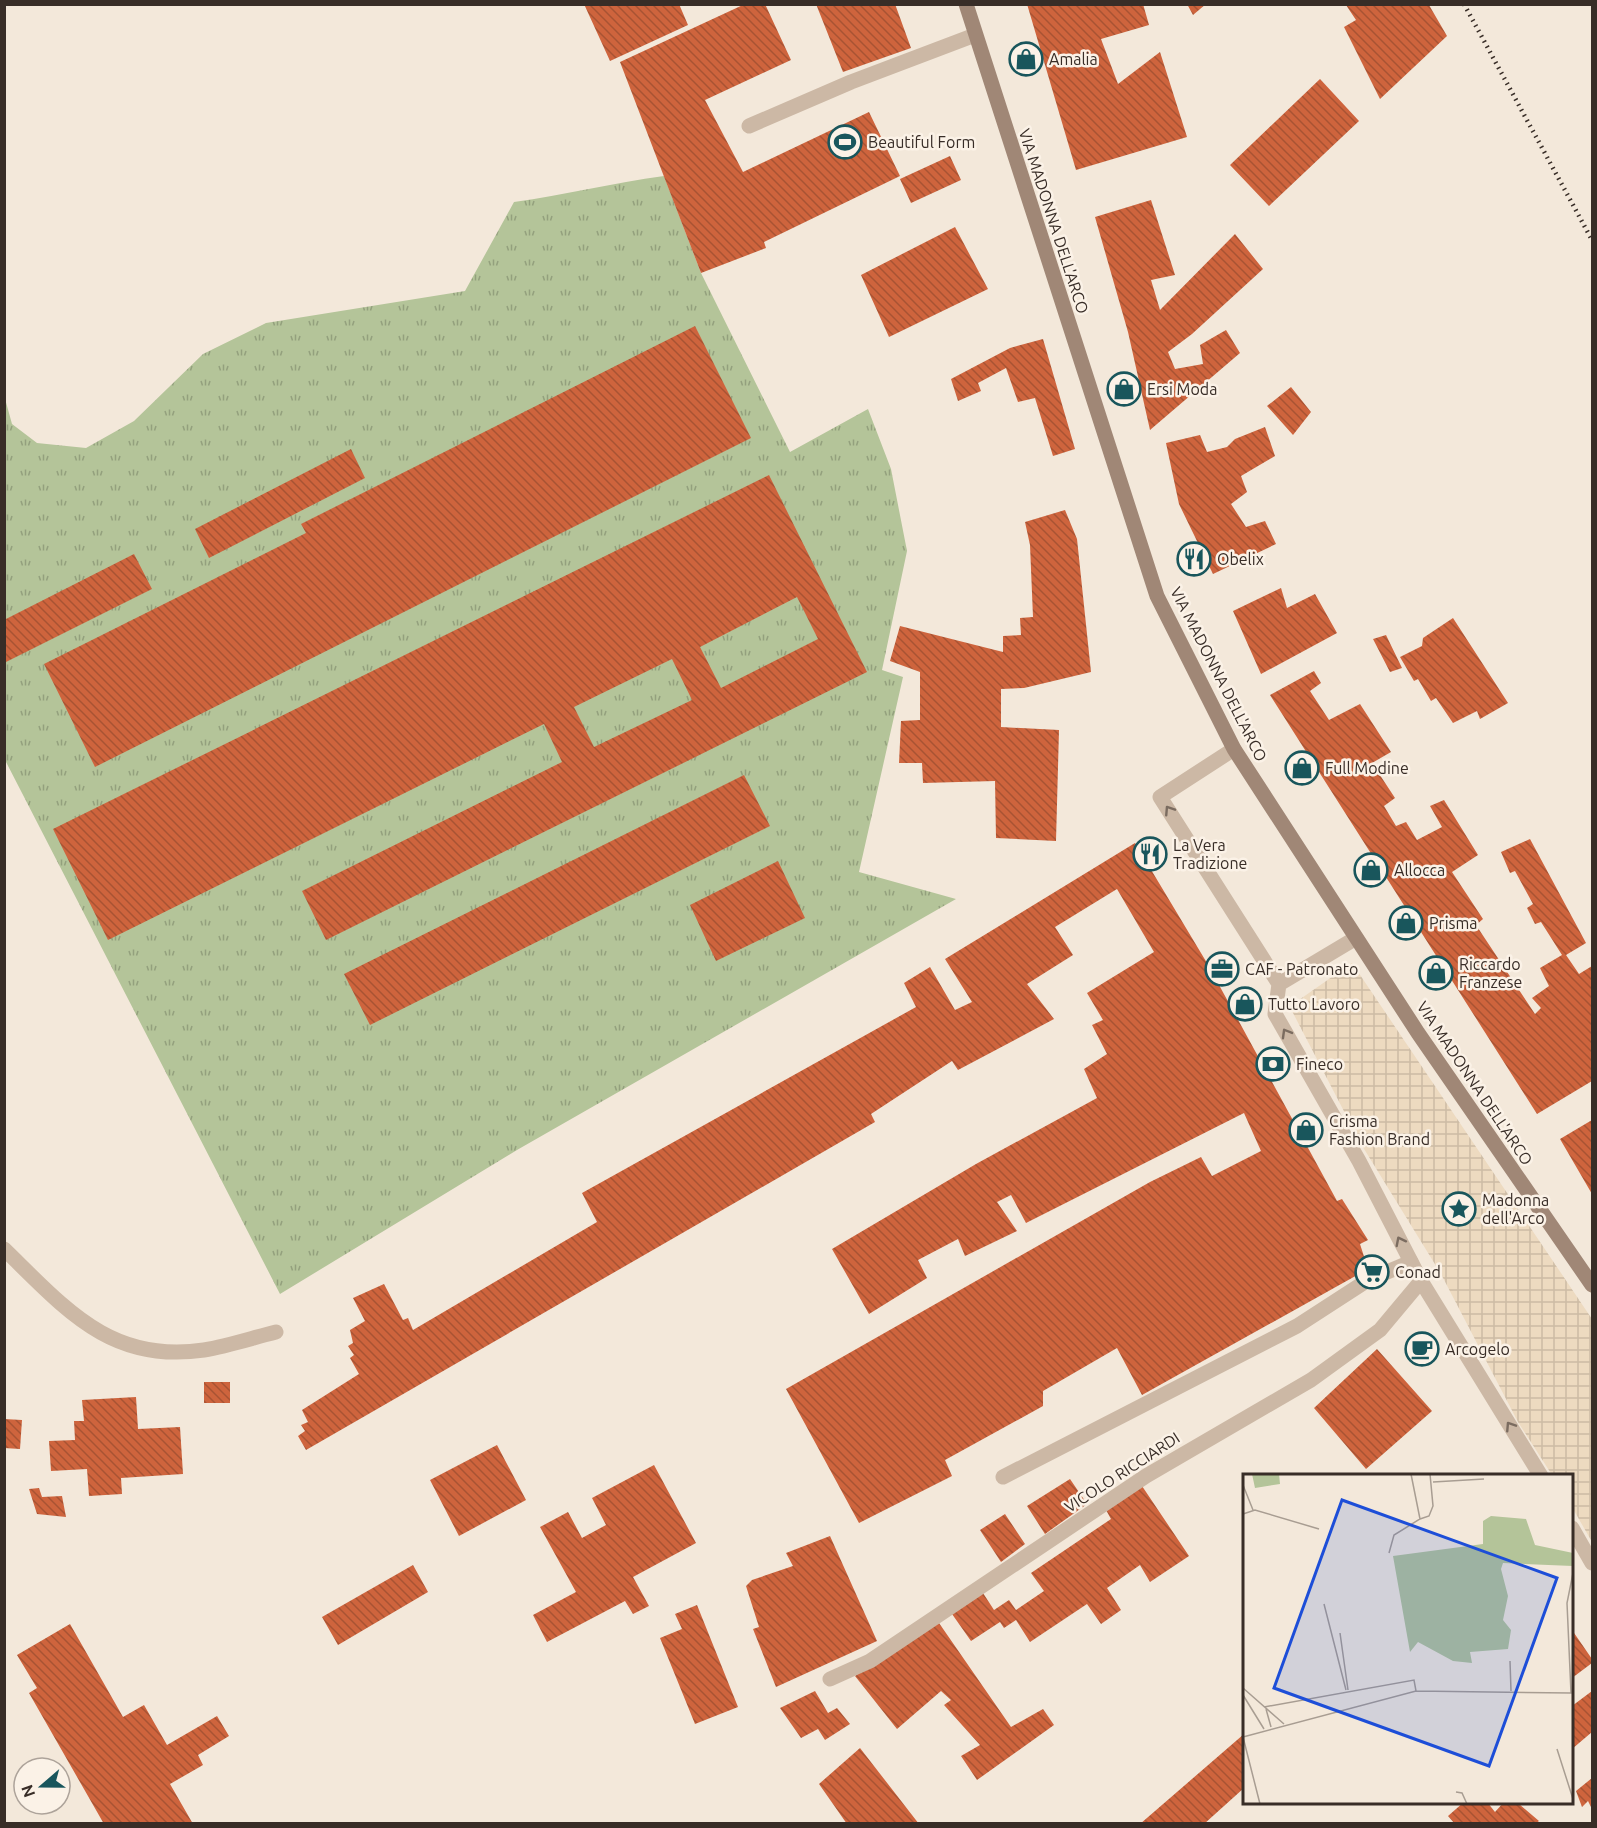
<svg xmlns="http://www.w3.org/2000/svg" width="1597" height="1828" font-family="Ubuntu,sans-serif">
<defs>
<pattern id="grass-tufts" width="24" height="20" patternUnits="userSpaceOnUse" patternTransform="scale(1.5)"><rect width="24" height="20" fill="#b4c499"/><path d="M3 7l-1-3M5 7V3M7 7l1-3M15 17l-1-3M17 17v-4M19 17l1-3" fill="none" stroke="#93a07d"/></pattern>
<pattern id="plaza-grid" width="8" height="8" patternUnits="userSpaceOnUse" patternTransform="scale(1.5)"><rect width="8" height="8" fill="#eddac0"/><path d="M0 4h8M4 0v8" fill="none" stroke="#ccbba5"/></pattern>
<pattern id="building-back-hatch" width="6" height="6" patternUnits="userSpaceOnUse" patternTransform="scale(1.5)"><rect width="6" height="6" fill="#ce643d"/><path d="M-1 5l2 2M0 0l6 6M5-1l2 2" fill="none" stroke="#a85333"/></pattern>
</defs>
<rect width="100%" height="100%" fill="#f3e8da"/>
<path fill="url(#grass-tufts)" d="M664,176L701,273L790,452L868,409L891,469L907,551L882,670L903,677L859,872L956,899L517,1150L280,1294L5,760L4,395L12,424L37,443L86,448L134,421L203,354L266,323L465,291L514,202C564,195 613,183 664,176Z"/>
<path fill="url(#plaza-grid)" d="M1352,963L1592,1319V1542L1572,1507V1476L1552,1475L1518,1422L1441,1274L1361,1144L1293,1013L1296,1002Z"/>
<path fill="url(#building-back-hatch)" fill-rule="evenodd" d="M584,4H679L688,25L610,61Z
M745,4H765L791,60L705,100L743,172L869,112L900,176L764,242L766,248L701,273L620,62Z
M816,4H895L911,48L843,72Z
M1027,4H1143L1149,25L1101,39L1118,84L1160,52L1187,137L1076,170Z
M1187,4H1206L1193,15Z
M1346,5H1429L1447,36L1380,99L1344,27L1356,20Z
M1320,79L1359,121L1269,206L1230,165Z
M950,156L961,180L911,203L900,179Z
M1151,200L1175,275L1151,280L1160,310L1235,234L1263,269L1192,334L1168,352L1175,369L1203,364L1200,345L1226,330L1240,353L1150,430L1128,332L1095,217Z
M955,227L988,289L889,337L861,275Z
M695,326L751,438L95,767L44,664L306,533L301,524Z
M1043,339L1075,449L1053,456L1035,398L1018,402L1006,368L978,383L981,391L958,401L951,379L1010,348Z
M1291,387L1311,412L1293,435L1267,406Z
M1265,427L1275,456L1241,476L1247,492L1231,504L1246,527L1265,521L1276,544L1213,574L1179,504L1166,443L1200,435L1207,452L1227,447L1235,439Z
M351,449L365,478L209,558L195,529Z
M769,475L867,672L326,940L302,891L562,762L544,724L108,940L53,829ZM797,597L818,639L721,688L700,647ZM672,659L692,700L594,747L574,707Z
M1065,510L1077,539L1091,672L1024,688L1001,689V727L1059,730L1056,841L996,838L995,781L923,783L922,763H899L901,721L920,720V672L890,661L900,626L1003,652V636L1021,635L1020,618L1033,617L1030,545L1025,522Z
M134,554L152,589L4,663V620Z
M1281,588L1287,608L1315,594L1337,633L1261,674L1233,611Z
M1453,618L1508,703L1480,719L1477,711L1453,723L1436,698L1431,701L1418,679L1414,681L1400,657L1422,646L1423,638Z
M1386,635L1402,668L1390,672L1373,639Z
M1314,671L1321,683L1310,691L1329,720L1360,704L1391,752L1372,763L1395,798L1384,806L1396,826L1406,822L1417,840L1442,827L1430,806L1444,800L1478,855L1452,872L1483,919L1476,925L1535,1014L1541,1008L1532,998L1549,986L1540,968L1562,955L1541,922L1535,924L1527,908L1533,904L1515,871L1510,873L1501,852L1530,839L1586,943L1566,955L1579,974L1592,966V1081L1537,1114L1270,695Z
M744,775L770,826L370,1025L344,974Z
M1135,843L1207,963L1337,1201L1342,1199L1368,1240L1360,1244L1368,1269L1142,1395L1117,1348L1043,1391V1406L945,1460L952,1476L859,1523L786,1389L1150,1182L1201,1157L1212,1176L1261,1151L1244,1113L1026,1223L1011,1195L997,1202L1017,1231L965,1256L958,1239L918,1260L927,1278L869,1314L832,1249L976,1164L1097,1098L1084,1069L1107,1054L1092,1025L1103,1020L1087,993L1154,952L1117,889L1055,927L1073,955L1027,984L1054,1019L958,1070L952,1061L871,1114L875,1122L306,1450L298,1436L305,1431L301,1425L308,1422L302,1410L359,1374L350,1358L354,1355L348,1346L353,1343L350,1330L365,1321L353,1298L384,1284L403,1320L408,1318L413,1330L597,1222L582,1193L916,1007L904,983L930,967L955,1010L972,1002L945,959Z
M778,861L805,918L716,961L690,905Z
M1592,1120V1194L1560,1139Z
M1377,1349L1432,1411L1366,1469L1314,1408Z
M204,1382H230V1403H204Z
M136,1397L138,1429L180,1427L183,1474L121,1478L122,1494L89,1496L87,1469L51,1471L49,1441L75,1440L74,1421H84L82,1400Z
M4,1419L22,1420L20,1449L4,1448Z
M497,1445L526,1500L459,1536L430,1480Z
M654,1465L696,1543L633,1577L649,1606L633,1614L625,1601L547,1642L533,1615L576,1592L540,1527L568,1512L582,1538L606,1525L592,1498Z
M1070,1479L1087,1504L1045,1534L1027,1506Z
M1142,1486L1189,1556L1150,1582L1140,1565L1107,1588L1121,1610L1101,1624L1087,1604L1030,1642L1016,1620L1004,1628L1000,1622L971,1641L952,1614L983,1593L994,1610L1009,1600L1016,1610L1044,1591L1031,1573L1111,1519L1106,1510Z
M39,1488L42,1497L62,1496L66,1517L37,1514L29,1489Z
M1005,1514L1025,1544L1001,1562L980,1530Z
M830,1536L877,1641L776,1687L753,1629L759,1627L746,1586L752,1580L793,1566L786,1553Z
M413,1565L428,1592L338,1645L322,1617Z
M697,1605L738,1707L695,1724L660,1638L682,1629L675,1614Z
M939,1623L1011,1727L1043,1709L1054,1725L977,1780L961,1756L980,1745L944,1705L951,1700L941,1691L897,1729L855,1676L881,1656Z
M70,1624L123,1717L144,1705L167,1745L217,1716L229,1736L198,1755L203,1765L170,1784L193,1824H104L29,1693L37,1688L17,1655Z
M1572,1630L1592,1659V1663L1572,1678Z
M815,1691L828,1713L837,1708L850,1724L825,1740L818,1729L801,1738L780,1708Z
M1592,1691V1732L1572,1749V1706Z
M1244,1734V1788L1204,1824H1140Z
M860,1748L919,1824H847L819,1784Z
M1592,1778V1809L1588,1801L1582,1807L1576,1791Z
M1464,1802H1487L1495,1812L1504,1802H1521L1519,1804L1539,1821L1535,1824H1455L1448,1816Z"/>
<g fill="none" stroke-linecap="round" stroke-linejoin="round">
<path stroke="#ccb8a5" stroke-width="15" d="M749,126L851,82L975,35
M4,1249C65,1308 110,1364 204,1350C228,1346 252,1338 276,1332
M1003,1477L1297,1326L1368,1280L1411,1262"/>
<path stroke="#ccb8a5" stroke-width="15" d="M1234,749L1160,797L1279,984L1275,1014L1359,1161L1421,1281L1541,1476
M1279,984L1356,938
M1572,1528L1592,1563
M830,1679L870,1661L1146,1476L1311,1380L1380,1330L1421,1281"/>
<path stroke="#a08776" stroke-width="15" d="M966,4L1157,596L1234,749L1418,1033L1592,1285"/>
<path stroke="#382d27" stroke-width="4.5" stroke-dasharray="1.5 4.5" stroke-linecap="butt" d="M1464,4L1592,240"/>
</g>
<defs><path id="oneway-chevron" d="M-2-3.5L2.5 0L-2 3.5" fill="none" stroke-width="1.6" stroke-linecap="round" stroke-linejoin="round" transform="scale(1.5)"/></defs>
<g stroke="#7b6c60">
<use href="#oneway-chevron" transform="translate(1169 810) rotate(-123)"/>
<use href="#oneway-chevron" transform="translate(1286 1033) rotate(-120)"/>
<use href="#oneway-chevron" transform="translate(1400 1241) rotate(-117)"/>
<use href="#oneway-chevron" transform="translate(1510 1426) rotate(-123)"/>
</g>
<defs>
<g id="shop-ring" transform="scale(1.725)"><circle r="9.5" fill="#fbf2e7" stroke="#19565c" stroke-width="1.5"/><path d="M-5-2.5h2.3a2.7 3.5 0 0 1 5.4 0H5L5.5 6h-11ZM-1.5-2.5h3a1.5 2.3 0 0 0-3 0Z" fill="#19565c"/></g>
<g id="stadium-ring" transform="scale(1.725)"><circle r="9.5" fill="#fbf2e7" stroke="#19565c" stroke-width="1.5"/><path d="M0-5a6.5 5 0 1 0 0 10a6.5 5 0 1 0 0-10ZM-3.5-1.8h7v3.6h-7Z" fill="#19565c"/></g>
<g id="restaurant-ring" transform="scale(1.725)"><circle r="9.5" fill="#fbf2e7" stroke="#19565c" stroke-width="1.5"/><path d="M-5-6h1v4h1v-4h1v4h1v-4h1v5L-1.5 .5V6h-2V.5L-5-1ZM5-6V6H3V1.5H1.5Q1.5-4 5-6Z" fill="#19565c"/></g>
<g id="office-ring" transform="scale(1.725)"><circle r="9.5" fill="#fbf2e7" stroke="#19565c" stroke-width="1.5"/><path d="M-6-3h4V-5.5h4V-3h4V5H-6ZM-1-4.5V-3h2v-1.5ZM-6 0V1H6V0Z" fill="#19565c"/></g>
<g id="bank-ring" transform="scale(1.725)"><circle r="9.5" fill="#fbf2e7" stroke="#19565c" stroke-width="1.5"/><path d="M-6-4H6V4H-6ZM0-2.3a2.3 2.3 0 1 0 0 4.6a2.3 2.3 0 1 0 0-4.6Z" fill="#19565c"/></g>
<g id="sight-ring" transform="scale(1.725)"><circle r="9.5" fill="#fbf2e7" stroke="#19565c" stroke-width="1.5"/><path d="M0-6L1.8-2.2L6-1.7L2.9 1.2L3.7 5.4L0 3.3L-3.7 5.4L-2.9 1.2L-6-1.7L-1.8-2.2Z" fill="#19565c"/></g>
<g id="supermarket-ring" transform="scale(1.725)"><circle r="9.5" fill="#fbf2e7" stroke="#19565c" stroke-width="1.5"/><path d="M-6-5.5h2.5l.6 2H6L4.5 2H-2.5L-4.4-4H-6ZM-1.5 3.2a1.3 1.3 0 1 0 .1 0ZM3 3.2a1.3 1.3 0 1 0 .1 0Z" fill="#19565c"/></g>
<g id="cafe-ring" transform="scale(1.725)"><circle r="9.5" fill="#fbf2e7" stroke="#19565c" stroke-width="1.5"/><path d="M-5.5-4.5H6V0H3Q3 3.5 0 3.5H-2.5Q-5.5 3.5-5.5 0ZM3-3.2v2h1.7v-2ZM-6 4.5H4V6H-6Z" fill="#19565c"/></g>
</defs>
<g fill-rule="evenodd">
<use href="#shop-ring" x="1026" y="59"/>
<use href="#stadium-ring" x="845" y="142"/>
<use href="#shop-ring" x="1124" y="389"/>
<use href="#restaurant-ring" x="1194" y="559"/>
<use href="#shop-ring" x="1302" y="768"/>
<use href="#restaurant-ring" x="1150" y="854"/>
<use href="#shop-ring" x="1371" y="870"/>
<use href="#shop-ring" x="1406" y="923"/>
<use href="#office-ring" x="1222" y="969"/>
<use href="#shop-ring" x="1436" y="973"/>
<use href="#shop-ring" x="1245" y="1004"/>
<use href="#bank-ring" x="1273" y="1064"/>
<use href="#shop-ring" x="1306" y="1130"/>
<use href="#sight-ring" x="1459" y="1209"/>
<use href="#supermarket-ring" x="1372" y="1272"/>
<use href="#cafe-ring" x="1422" y="1349"/>
</g>
<g text-anchor="middle" dominant-baseline="central" stroke-width="5" stroke-linejoin="round" paint-order="stroke">
<g font-size="16" fill="#382d27" stroke="#fbf2e7" text-anchor="start">
<text x="1049" y="59">Amalia</text>
<text x="868" y="142">Beautiful Form</text>
<text x="1147" y="389">Ersi Moda</text>
<text x="1217" y="559">Obelix</text>
<text x="1325" y="768">Full Modine</text>
<text x="1173" y="845">La Vera<tspan x="1173" dy="18">Tradizione</tspan></text>
<text x="1394" y="870">Allocca</text>
<text x="1429" y="923">Prisma</text>
<text x="1459" y="964">Riccardo<tspan x="1459" dy="18">Franzese</tspan></text>
<text x="1245" y="969">CAF - Patronato</text>
<text x="1268" y="1004">Tutto Lavoro</text>
<text x="1296" y="1064">Fineco</text>
<text x="1329" y="1121">Crisma<tspan x="1329" dy="18">Fashion Brand</tspan></text>
<text x="1482" y="1200">Madonna<tspan x="1482" dy="18">dell'Arco</tspan></text>
<text x="1395" y="1272">Conad</text>
<text x="1445" y="1349">Arcogelo</text>
</g>
<g font-size="16" fill="#382d27" stroke="#fbf2e7">
<text transform="translate(1054 221) rotate(72)">VIA MADONNA DELL'ARCO</text>
<text transform="translate(1219 674) rotate(63)">VIA MADONNA DELL'ARCO</text>
<text transform="translate(1475 1083) rotate(56)">VIA MADONNA DELL'ARCO</text>
<text transform="translate(1122 1472) rotate(-33)">VICOLO RICCIARDI</text>
</g>
</g>
<g transform="translate(1243 1474)">
<rect width="330" height="330" fill="#f3e8da"/>
<path d="M9,0H36L37,10L12,14ZM248,42L283,45L292,71L330,79V92L260,89L258,95L265,122L260,146L268,156L265,175L227,178L229,189L210,187L175,168L167,178L150,82L240,70V47Z" fill="#b4c499"/>
<path fill="none" stroke="#a89d92" stroke-width="1.5" d="M190,8L241,5M0,11L10,36M0,40L12,36L76,55M177,45L186,42L190,32L187,0M146,79L151,61L177,45L168,0M81,130L103,216M97,159L105,216M267,187L268,217M0,214L41,250M0,221L21,255M21,233L171,206L173,217M23,235L28,253M0,263L17,330M0,263L173,217L328,219L324,129L330,99M314,275L330,325M213,318L219,319L224,330"/>
<path fill="#1d4ed8" fill-opacity="0.15" stroke="#1d4ed8" stroke-width="3" d="M99,26L314,104L246,292L31,214Z"/>
<rect width="330" height="330" fill="none" stroke="#382d27" stroke-width="3"/>
</g>
<rect width="1597" height="1828" fill="none" stroke="#382d27" stroke-width="12"/>
<g transform="translate(42 1786) rotate(250)"><circle r="28" fill="#fbf2e7" stroke="#ada39a" stroke-width="1.5"/>
<path d="M0-4.5L10 22L0 15L-10 22Z" fill="#19565c"/>
<text y="-9" font-size="16" font-weight="bold" text-anchor="middle" fill="#382d27">N</text>
</g>
</svg>
